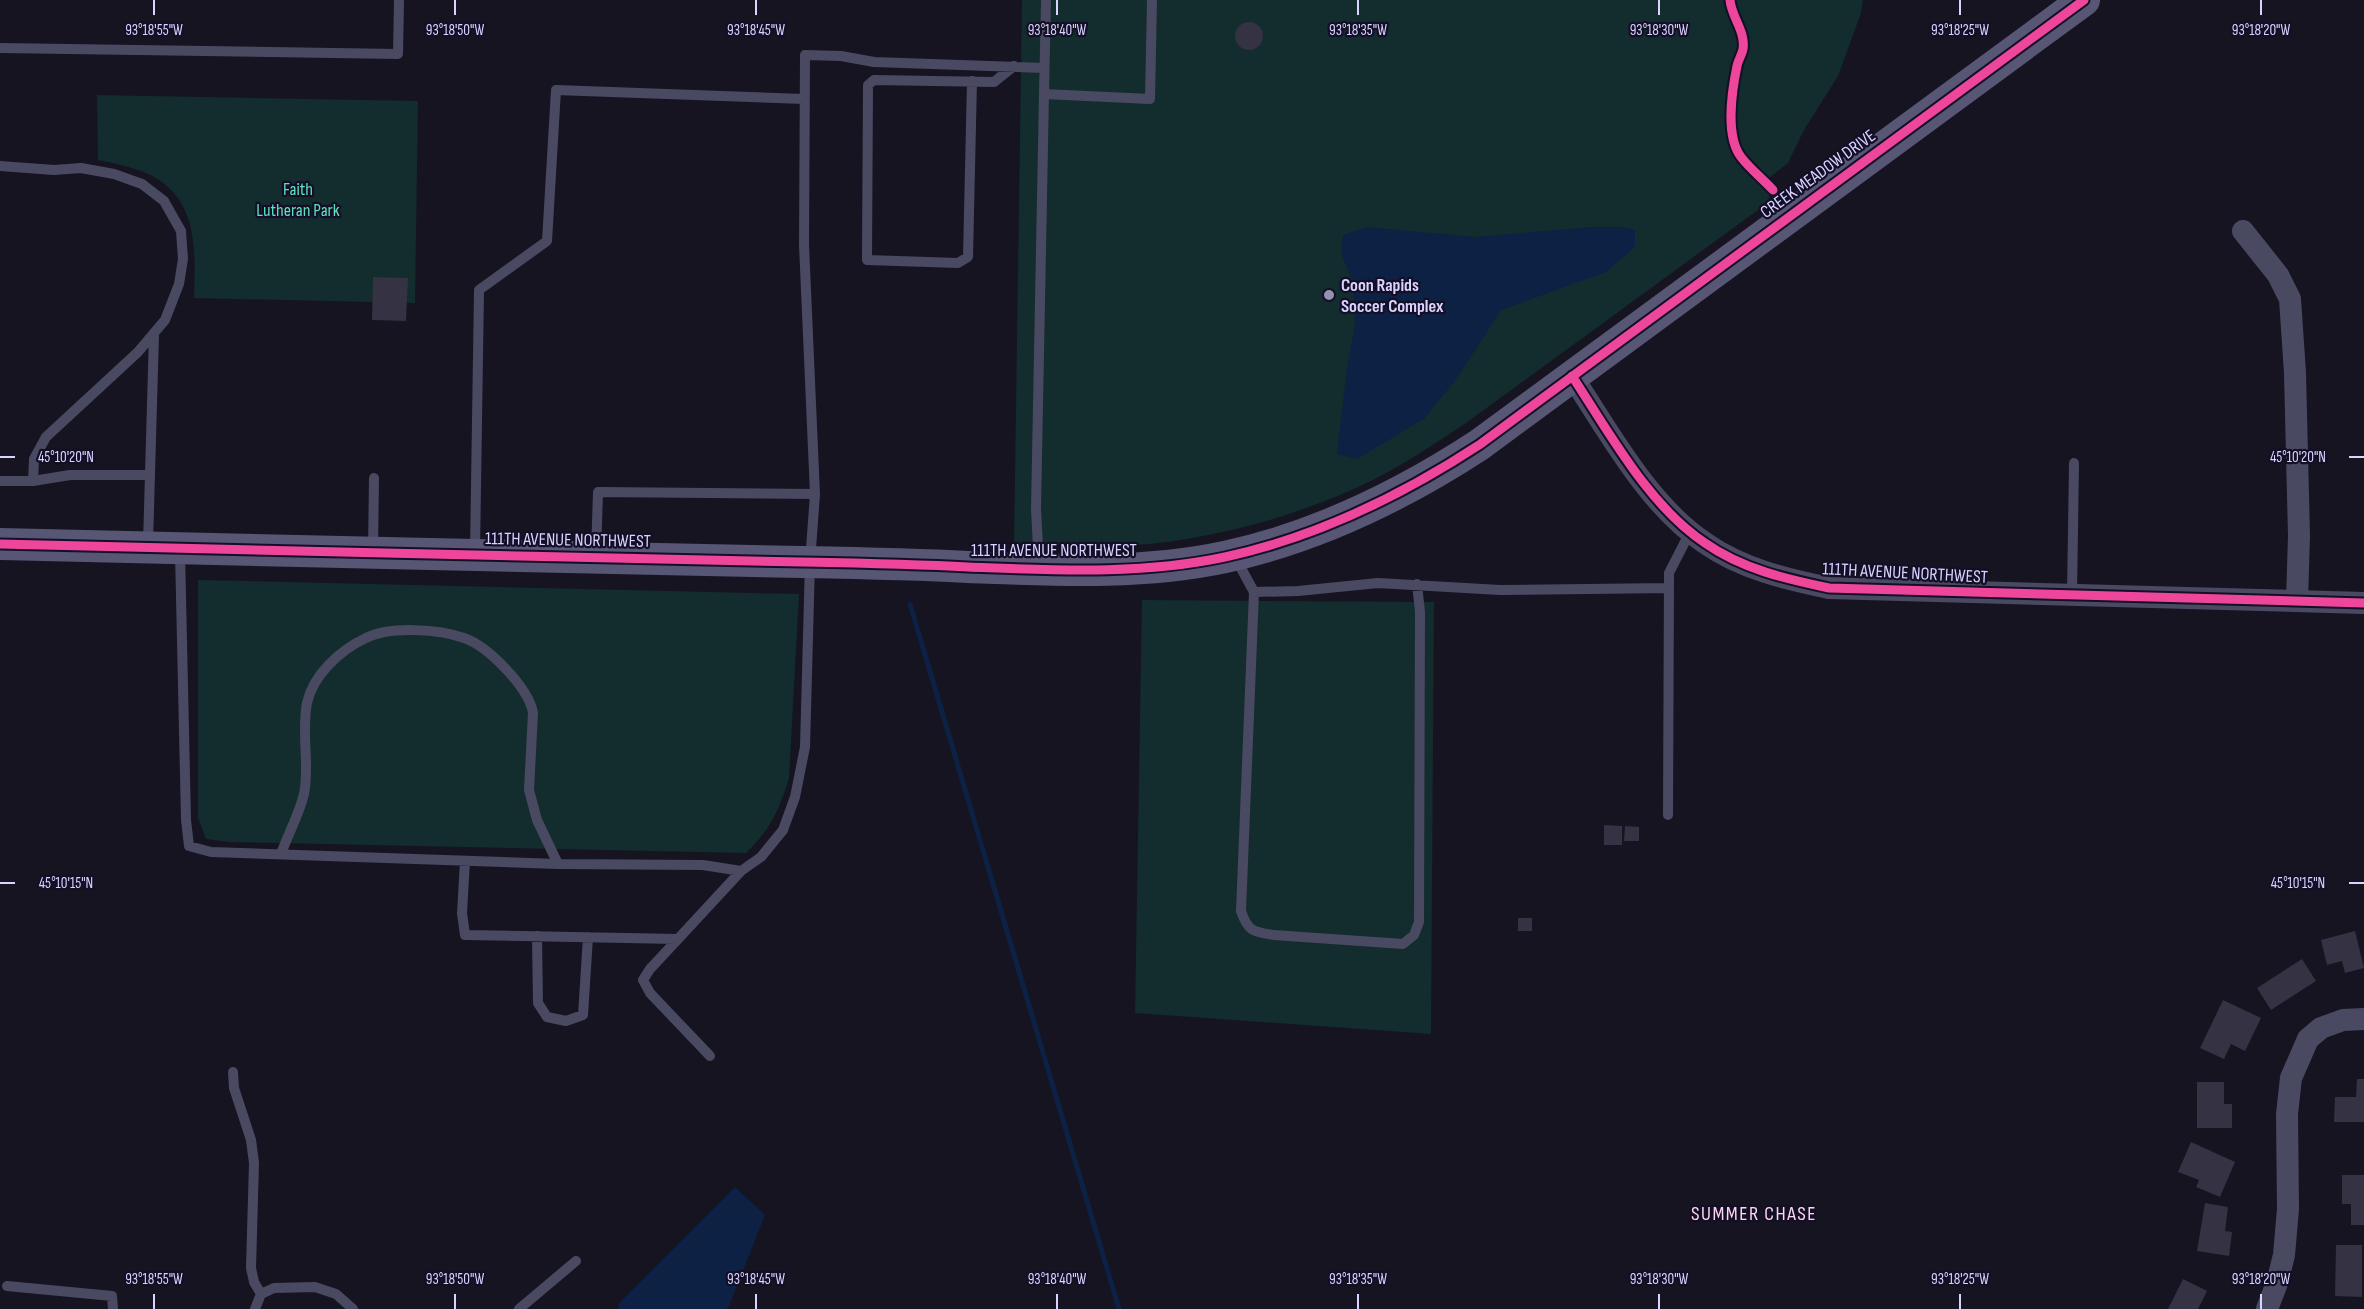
<svg xmlns="http://www.w3.org/2000/svg" width="2364" height="1309" font-family="'Sofia Sans Condensed',sans-serif">
<rect width="100%" height="100%" fill="#161421"/>
<path fill="#132c2d" d="M1022,0H1863L1861,13L1838,76L1804,130L1788,163L1769,178V202L1466,423C1436,443 1406,463 1373,480C1301,515 1217,539 1137,545C1097,549 1055,545 1014,544Z
M97,95L418,101L415,303L194,298C195,254 199,204 156,178C139,168 117,164 98,160Z
M198,580L799,594L789,778C779,810 771,829 746,853L229,842L206,839L198,818Z
M1142,600L1434,602L1431,1034L1135,1013Z"/>
<path fill="#0d2144" d="M1367,227L1475,237L1592,227H1622L1635,230V247L1606,272L1501,310L1459,375L1425,418L1357,459L1337,454L1347,367L1355,324L1353,282L1341,253L1343,235Z
M735,1187L765,1215L729,1306L726,1309H618L619,1303Z"/>
<g fill="none" stroke-linecap="round" stroke-linejoin="round">
<path stroke="#0d2144" stroke-width="5" d="M910,604L1119,1309"/>
</g>
<path fill="#343243" d="M1235 36a14 14 0 1 1 28 0a14 14 0 1 1-28 0Z
M373,277L408,278L406,321L372,320Z
M1604,825L1622,826V845H1604Z
M1625,826L1639,827V841H1624Z
M1518,918H1532V931H1518Z
M2355,931L2364,968L2345,973L2342,961L2327,965L2321,940Z
M2302,959L2316,981L2271,1010L2257,988Z
M2223,1000L2261,1018L2245,1051L2231,1044L2224,1059L2200,1048Z
M2357,1079H2364V1122H2334L2335,1097H2356Z
M2197,1082H2224V1104H2232V1128H2197Z
M2191,1142L2235,1162L2220,1197L2196,1187L2199,1180L2178,1172Z
M2342,1175H2364V1225H2351V1204H2342Z
M2205,1203L2228,1207L2225,1231L2232,1232L2229,1256L2197,1251Z
M2336,1245H2362V1297L2335,1296Z
M2183,1279L2207,1291L2198,1309H2168Z"/>
<g fill="none" stroke-linecap="round" stroke-linejoin="round">
<path stroke="#4a4962" stroke-width="10" d="M1046,0L1044,94L1150,99L1152,0
M0,48L398,54L399,0
M972,81L968,257L958,263L867,260L868,85L874,80L994,82L1014,66
M0,166L54,170L81,168L114,174L142,184L164,201L181,231L183,259L179,284L165,320L138,352L46,437L34,459L33,481
M0,481H33L70,475H149
M148,544L154,334
M373,550L374,478
M180,552L186,820L189,846L211,852L558,864L703,865L741,871L761,857L783,830L795,797L805,747L810,562L815,494L804,245L805,55L841,56L874,62L1044,68
M475,552L479,290L547,241L556,90L804,99
M596,554L598,492L815,494
M1235,557L1254,592L1298,591L1378,583L1500,590L1669,588
M1039,566L1036,509L1044,94
M1254,592L1241,911C1248,932 1254,932 1274,935L1403,944L1414,935L1419,922L1420,612L1417,584
M2072,595L2074,463
M1668,815L1669,573L1690,532
M281,854C288,834 299,815 304,794C310,765 301,733 307,703C313,675 340,650 366,638C390,626 439,629 464,638C488,646 529,688 533,713L529,790L537,820L558,864
M465,861L462,913L465,935L678,939L741,871
M537,936L538,1003L547,1017L566,1021L583,1015L588,937
M678,939L650,969L643,980L650,993L710,1056
M233,1072L234,1088L251,1140L254,1163L251,1268L254,1282L261,1294
M7,1286L112,1296L113,1309
M255,1309L261,1294L274,1288L315,1287L336,1294L353,1309
M519,1309L576,1261"/>
<path stroke="#4a4962" stroke-width="22" d="M2243,231L2278,275L2290,299L2295,373L2299,536L2297,601
M1572,376C1609,432 1648,505 1705,543C1742,569 1786,579 1829,588L2364,603
M2267,1309L2277,1283L2284,1255L2288,1209L2287,1114L2291,1078L2308,1039L2321,1028L2343,1020L2364,1019"/>
<path stroke="#575674" stroke-width="32" d="M0,544C267,551 535,556 802,562C857,563 913,564 968,567C1054,570 1141,575 1225,557C1317,537 1401,496 1479,445L2084,0"/>
<g stroke="#130f26" stroke-width="13">
<path id="cycleway" d="M1730,0C1731,16 1746,32 1743,49C1742,55 1738,60 1737,66C1732,90 1725,136 1741,157C1750,169 1763,179 1773,190
M1572,376C1609,432 1648,505 1705,543C1742,569 1786,579 1829,588L2364,603
M0,544C267,551 535,556 802,562C857,563 913,564 968,567C1054,570 1141,575 1225,557C1317,537 1401,496 1479,445L2084,0"/>
</g>
<use href="#cycleway" stroke="#ed469a" stroke-width="9"/>
</g>
<path fill="none" stroke="#d9d4ff" stroke-width="2" d="M154,0V15M455,0V15M756,0V15M1057,0V15M1358,0V15M1659,0V15M1960,0V15M2261,0V15M0,457H15M2349,457H2364M0,883H15M2349,883H2364M154,1294V1309M455,1294V1309M756,1294V1309M1057,1294V1309M1358,1294V1309M1659,1294V1309M1960,1294V1309M2261,1294V1309"/>
<circle fill="#9591b1" stroke="#130f26" stroke-width="2" cx="1329" cy="295" r="6"/>
<g text-anchor="middle" dominant-baseline="central" stroke-width="4.5" stroke-linejoin="round" paint-order="stroke">
<g font-size="18" fill="#d9d4ff" stroke="#130f26">
<text transform="translate(1818 174) rotate(-36)">CREEK MEADOW DRIVE</text>
<text transform="translate(568 540) rotate(1)">111TH AVENUE NORTHWEST</text>
<text x="1054" y="550">111TH AVENUE NORTHWEST</text>
<text transform="translate(1905 573) rotate(3)">111TH AVENUE NORTHWEST</text>
</g>
<g font-size="18" fill="#5fe0c0" stroke="#130f26">
<text x="298" y="189">Faith<tspan x="298" dy="21">Lutheran Park</tspan></text>
</g>
<g font-size="18" font-weight="bold" fill="#d9d4ff" stroke="#130f26" text-anchor="start">
<text x="1341" y="285">Coon Rapids<tspan x="1341" dy="21">Soccer Complex</tspan></text>
</g>
<g font-size="20" letter-spacing="1.5" fill="#ffd6f0" stroke="#130f26">
<text x="1754" y="1214">SUMMER CHASE</text>
</g>
</g>
<g font-size="15" text-anchor="middle" fill="#d9d4ff" stroke="#130f26" stroke-width="4.5" stroke-linejoin="round" paint-order="stroke">
<text x="154" y="35">93°18'55"W</text>
<text x="455" y="35">93°18'50"W</text>
<text x="756" y="35">93°18'45"W</text>
<text x="1057" y="35">93°18'40"W</text>
<text x="1358" y="35">93°18'35"W</text>
<text x="1659" y="35">93°18'30"W</text>
<text x="1960" y="35">93°18'25"W</text>
<text x="2261" y="35">93°18'20"W</text>
<text x="66" y="462">45°10'20"N</text>
<text x="2298" y="462">45°10'20"N</text>
<text x="66" y="888">45°10'15"N</text>
<text x="2298" y="888">45°10'15"N</text>
<text x="154" y="1284">93°18'55"W</text>
<text x="455" y="1284">93°18'50"W</text>
<text x="756" y="1284">93°18'45"W</text>
<text x="1057" y="1284">93°18'40"W</text>
<text x="1358" y="1284">93°18'35"W</text>
<text x="1659" y="1284">93°18'30"W</text>
<text x="1960" y="1284">93°18'25"W</text>
<text x="2261" y="1284">93°18'20"W</text>
</g>
</svg>
